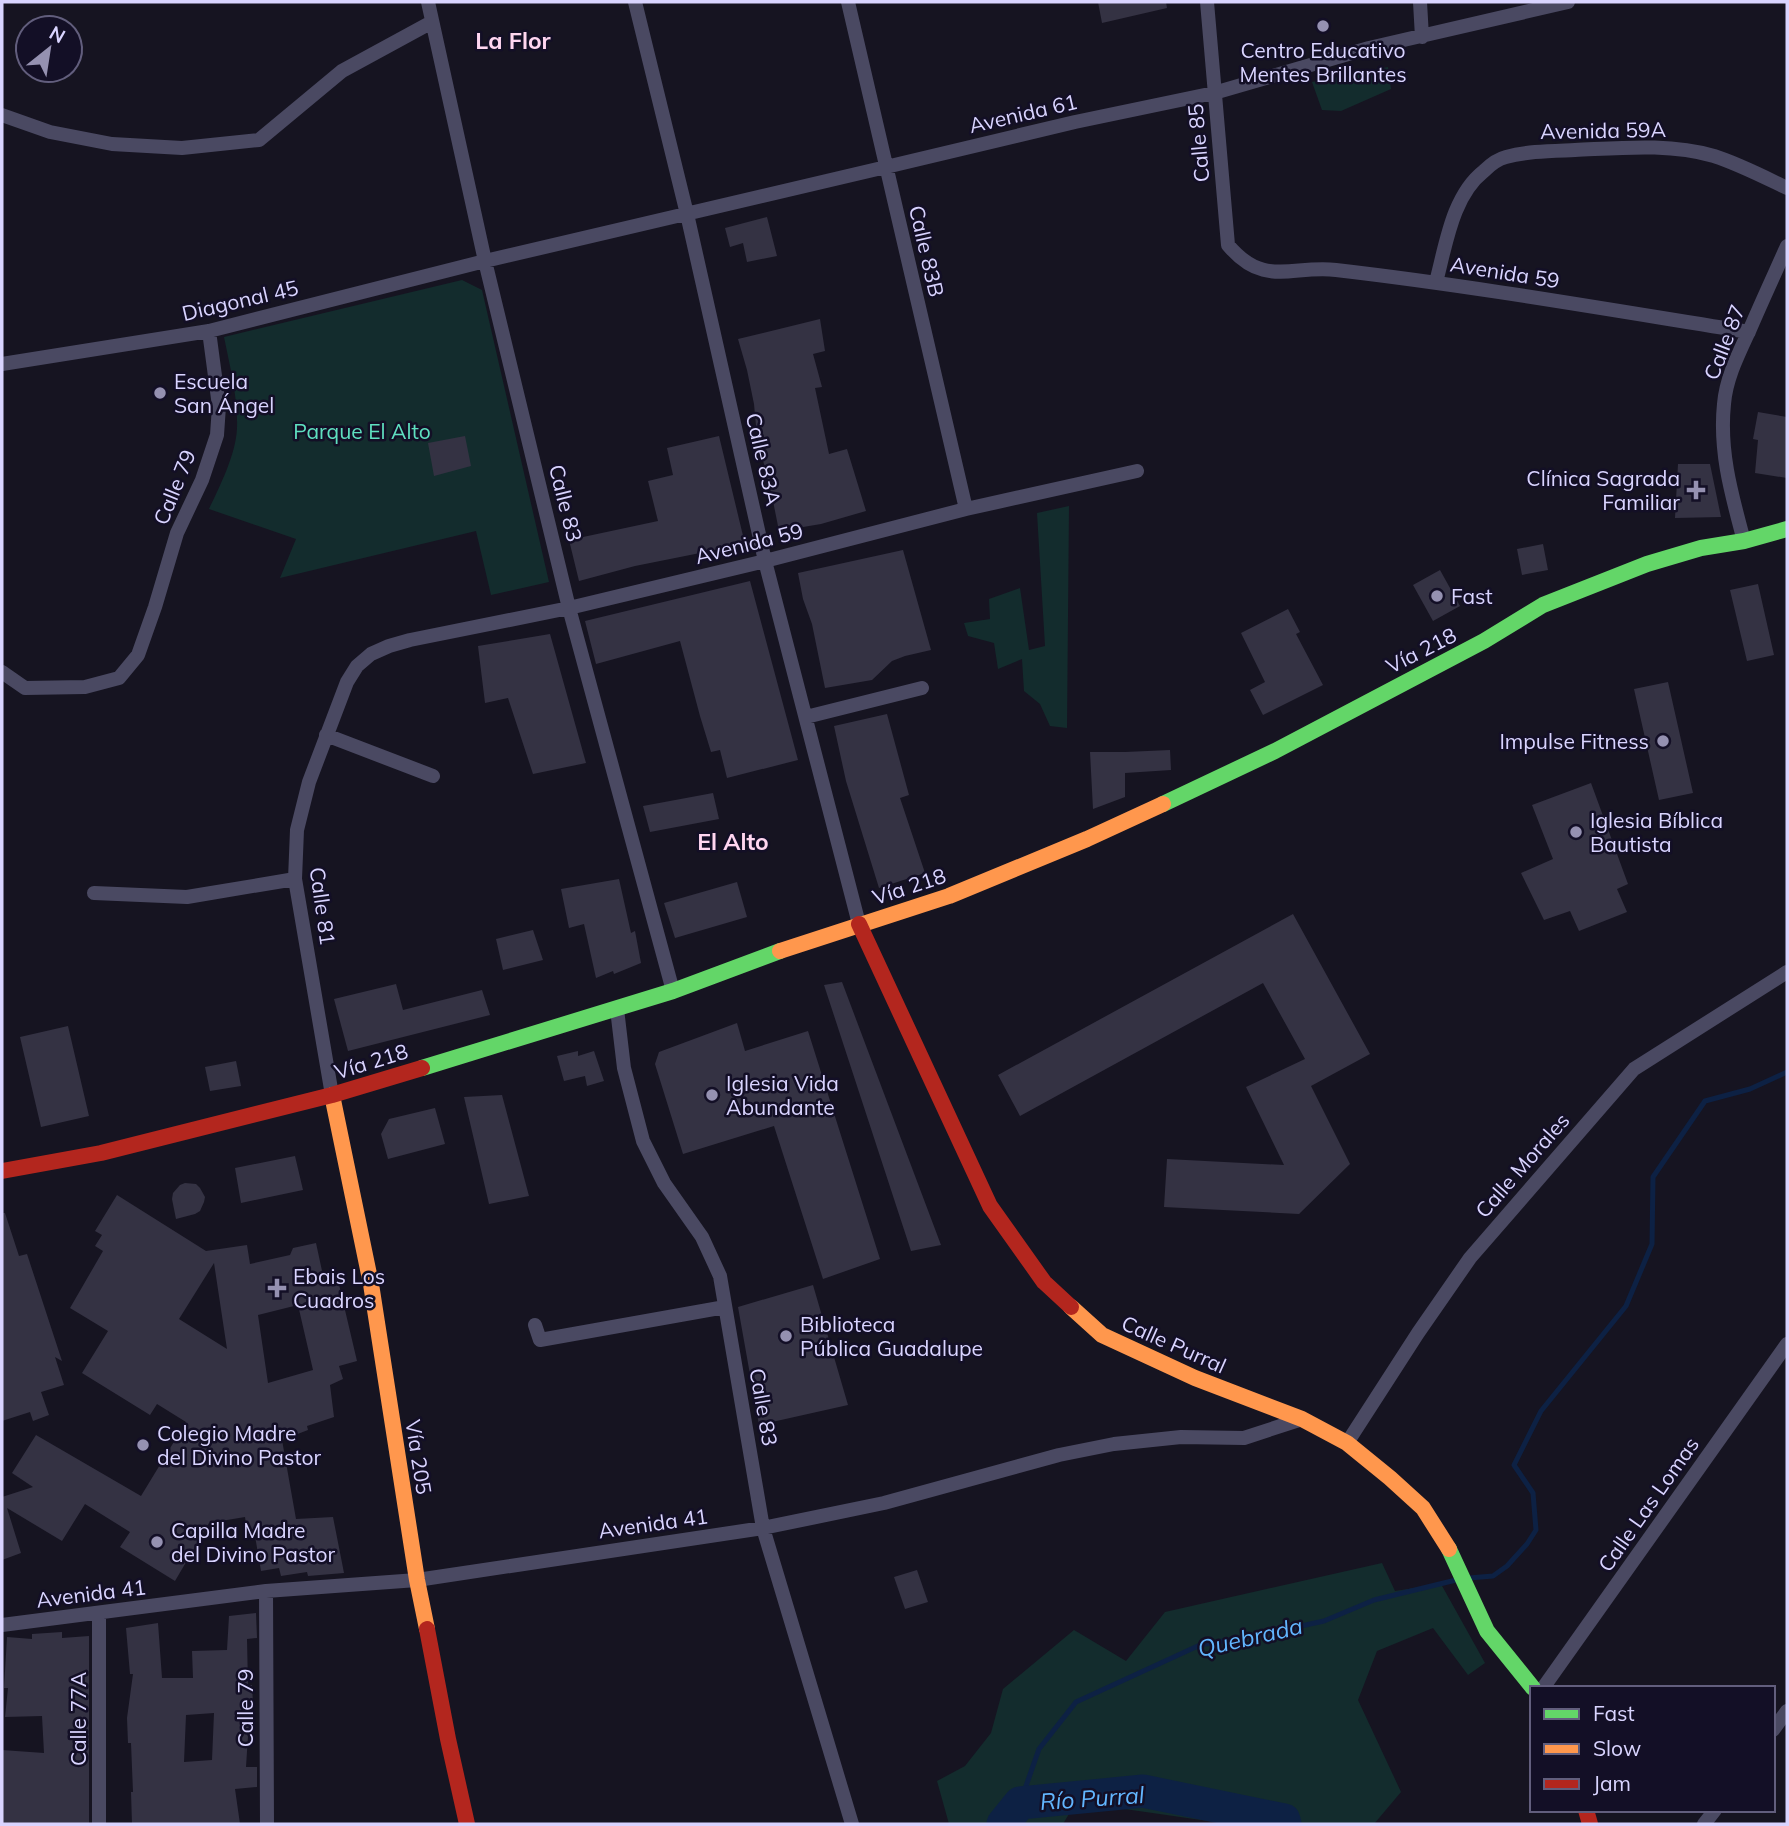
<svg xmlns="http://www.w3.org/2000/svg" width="1789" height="1826" font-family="Mulish,sans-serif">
<rect width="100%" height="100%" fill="#161421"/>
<path fill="#132c2d" d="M1388,67L1391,89L1341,111L1322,110L1312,82Z
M462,280L482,290L549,582L491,595L476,531L280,578L296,539L209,509C220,486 236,454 237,428C238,397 230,367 224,337Z
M1069,506L1067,728L1050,726L1040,704L1024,691L1022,659L998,669L994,643L968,636L964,623L990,619L989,599L1020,588L1029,650L1045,646L1037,513Z
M1382,1563L1395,1591L1441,1584L1485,1663L1468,1675L1433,1628L1377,1651L1358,1700L1401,1792L1374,1824H1229L1076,1802L1063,1824H949L937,1781L965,1766L991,1733L1003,1689L1074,1630L1126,1661L1165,1612Z"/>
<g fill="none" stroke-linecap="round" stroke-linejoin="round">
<path stroke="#0d2144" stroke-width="5" d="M1469,1578L1493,1576L1507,1566L1527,1544L1536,1530L1533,1493L1514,1465L1541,1411L1626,1306L1652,1244L1653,1177L1705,1101L1750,1089L1787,1072
M1020,1803L1039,1749L1076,1702L1200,1645L1264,1634L1324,1621L1374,1600L1456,1580"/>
<path stroke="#0d2144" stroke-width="33" d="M1003,1824L1020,1803L1143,1791L1284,1820L1285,1824"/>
</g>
<path fill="#343243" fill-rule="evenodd" d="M1098,2H1166L1167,8L1102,23Z
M767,217L777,256L747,262L743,243L730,247L725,228Z
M820,319L825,351L813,354L822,387L815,388L829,454L847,449L866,511L821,524L779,531L773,501L757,436L754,404L747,370L738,339Z
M1758,412L1787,417V478L1755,473L1758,440L1753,439Z
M465,436L471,466L434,476L428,443Z
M719,436L745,544L635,566L579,581L569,540L658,521L648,481L673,475L667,448Z
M1678,464H1710L1721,517L1675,518Z
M1543,544L1548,570L1522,575L1517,549Z
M903,550L931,650L905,656L892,661L872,680L825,688L812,624L803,599L798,573Z
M1440,570L1460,606L1433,621L1413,585Z
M750,581L798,760L727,778L720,750L711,752L700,716L680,641L596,664L585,621Z
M1758,584L1774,655L1747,661L1730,590Z
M1288,609L1300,632L1296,634L1323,685L1263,715L1250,690L1265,682L1241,633Z
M550,634L586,763L533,774L508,698L485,703L478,646Z
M1668,682L1693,793L1659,800L1634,689Z
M887,714L909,795L900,798L925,873L879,888L846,781L834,726Z
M1170,750L1171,770L1125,773V797L1093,809L1090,752H1125Z
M1591,783L1628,884L1617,889L1627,912L1579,931L1570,911L1544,920L1521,873L1553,859L1532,805Z
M713,793L719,819L650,832L643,806Z
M619,879L631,933L635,931L641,963L614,974L613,971L596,978L584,924L569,928L561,889Z
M737,882L747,917L675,938L664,903Z
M1293,914L1370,1054L1311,1086L1350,1164L1299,1214L1164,1207L1167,1159L1284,1165L1246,1087L1305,1059L1263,983L1020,1116L998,1075Z
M533,930L543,960L503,970L496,939Z
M842,982L941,1245L911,1251L824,985Z
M396,984L403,1010L482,990L490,1015L348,1051L334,999Z
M737,1023L745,1051L808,1031L880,1259L823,1279L774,1126L683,1154L655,1064L659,1052Z
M68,1026L89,1116L41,1127L20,1037Z
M578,1051V1056L594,1051L604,1081L587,1086L585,1076L564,1081L557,1056Z
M236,1061L241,1086L210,1091L205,1067Z
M502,1095L529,1196L489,1204L464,1097Z
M435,1108L445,1144L388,1159L381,1134L389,1119Z
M295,1156L303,1190L241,1203L235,1168Z
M185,1183L196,1184L200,1188L205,1197L204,1202L200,1211L195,1214L176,1219L172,1199L173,1193L180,1185Z
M117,1195L206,1251L247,1245L250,1264L290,1255L293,1248L316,1243L324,1280L337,1276L357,1361L339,1366L343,1379L330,1385L334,1417L307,1426L308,1430L282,1440L296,1519L333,1517L344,1573L308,1576L307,1572L281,1576L279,1568L261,1571L255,1536L248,1538L245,1517L221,1521L217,1528L209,1523L175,1581L120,1547L130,1532L85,1504L62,1541L7,1508L21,1553L2,1560V1497L33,1487L12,1473L36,1435L141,1496L186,1422L157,1404L150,1415L82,1373L108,1331L70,1308L103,1251L95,1246L102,1235L95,1231ZM214,1263L227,1349L179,1319ZM298,1305L313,1370L268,1383L258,1315Z
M2,1213H5L19,1256L27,1254L62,1361L55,1357L64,1385L41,1392L49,1415L33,1421L30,1412L2,1421Z
M813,1285L848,1405L759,1425L738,1307Z
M917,1570L928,1602L905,1609L894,1577Z
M256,1613L257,1638L247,1639L248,1685H252L253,1704L250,1705L246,1767H257V1787L235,1789L240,1824H132L131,1792H133L131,1743H128L127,1718L133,1674H130L126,1628L158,1623L162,1678H193L192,1651L227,1650L229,1616ZM214,1713L212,1760L184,1762L186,1715Z
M62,1632V1638L89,1636V1824H2V1750L44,1753L42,1716L5,1717L8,1688H4L7,1637L32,1639V1634Z"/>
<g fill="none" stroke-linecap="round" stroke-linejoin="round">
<path stroke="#4a4962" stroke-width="14" d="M428,2L485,261L569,608L673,991
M635,2L687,214L765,561L859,924
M848,2L966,509
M1207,2L1228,245C1264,288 1291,265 1336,270C1474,286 1611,310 1749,332
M1420,2L1422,37
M2,115L50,132L112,144L182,148L259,140L342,71L432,22
M1436,282C1446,245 1452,196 1484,171C1490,165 1498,159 1506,157C1528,151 1552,151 1575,150C1621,148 1669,143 1714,156C1739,164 1764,177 1787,188
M2,364L209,331L485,261L886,167L1075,122L1214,93L1369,48L1568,2
M1744,541C1732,496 1719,452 1724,404C1726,378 1739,353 1750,329C1762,301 1775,273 1787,246
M2,672L25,688L85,687L119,678L138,655L155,607L177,533L202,480L217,435L219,406L209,331
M806,717L922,688
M326,735L433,776
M94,893L187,897L295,879
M617,1009L624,1068L643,1141L664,1183L702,1237L720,1276L763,1528L852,1824
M332,1095L295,879L297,830L309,782L347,682L357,666L371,654L389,646L410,640L569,608L765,561L966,509L1137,471
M535,1325L540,1340L725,1307
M1347,1443L1418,1333L1470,1258L1634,1069L1787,972
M266,1591L267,1824
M99,1613V1824
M2,1625L266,1591L417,1580L763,1528L884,1503L1059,1455L1114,1444L1181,1437L1244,1438L1302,1419
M1543,1688L1787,1344
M1773,1730L1787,1711
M1704,1824L1715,1810"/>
<path stroke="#63d668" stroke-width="16" d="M1163,804L1275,751L1484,641L1543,605L1647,564L1701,548L1744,541L1787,529
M422,1068L673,991L780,951
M1449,1549L1487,1631L1533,1688"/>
<path stroke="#ff974d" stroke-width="16" d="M780,951L949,896L1087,839L1163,804
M332,1095L371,1284L417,1580L427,1629
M1071,1307L1102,1335L1195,1378L1302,1419L1347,1443L1390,1478L1423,1508L1449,1549"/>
<path stroke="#b3261e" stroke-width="16" d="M859,924L990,1206L1044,1282L1071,1307
M2,1171L101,1153L332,1095L422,1068
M427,1629L448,1739L467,1824
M1586,1810L1590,1824"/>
</g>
<g fill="#9591b1" stroke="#130f26" stroke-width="2.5">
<circle cx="1323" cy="26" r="7"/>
<circle cx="160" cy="393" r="7"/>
<path d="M1692.5 479.5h7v7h7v7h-7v7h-7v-7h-7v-7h7z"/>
<circle cx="1437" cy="596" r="7"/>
<circle cx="1663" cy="741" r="7"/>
<circle cx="1576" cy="832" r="7"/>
<circle cx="712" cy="1095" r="7"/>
<path d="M273.5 1277.5h7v7h7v7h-7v7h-7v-7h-7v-7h7z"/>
<circle cx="786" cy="1336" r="7"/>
<circle cx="143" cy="1445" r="7"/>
<circle cx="157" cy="1542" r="7"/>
</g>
<g text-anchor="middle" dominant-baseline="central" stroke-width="5" stroke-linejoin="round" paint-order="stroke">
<g font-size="21" fill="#d9d4ff" stroke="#130f26" text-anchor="start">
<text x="1323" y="50" text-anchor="middle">Centro Educativo<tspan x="1323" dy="24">Mentes Brillantes</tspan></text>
<text x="174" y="381">Escuela<tspan x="174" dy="24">San Ángel</tspan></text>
<text x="1680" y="478" text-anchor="end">Clínica Sagrada<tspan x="1680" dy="24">Familiar</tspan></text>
<text x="1451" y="596">Fast</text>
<text x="1649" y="741" text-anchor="end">Impulse Fitness</text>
<text x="1590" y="820">Iglesia Bíblica<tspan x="1590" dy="24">Bautista</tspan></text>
<text x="726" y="1083">Iglesia Vida<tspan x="726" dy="24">Abundante</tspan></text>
<text x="293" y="1276">Ebais Los<tspan x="293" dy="24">Cuadros</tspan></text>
<text x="800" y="1324">Biblioteca<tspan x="800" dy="24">Pública Guadalupe</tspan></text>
<text x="157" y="1433">Colegio Madre<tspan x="157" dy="24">del Divino Pastor</tspan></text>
<text x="171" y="1530">Capilla Madre<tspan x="171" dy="24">del Divino Pastor</tspan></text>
</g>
<g font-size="21" fill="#d9d4ff" stroke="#130f26">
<text transform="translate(1023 113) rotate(-13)">Avenida 61</text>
<text transform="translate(1603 130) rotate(-1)">Avenida 59A</text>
<text transform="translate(1198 143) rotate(-95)">Calle 85</text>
<text transform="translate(927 251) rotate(77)">Calle 83B</text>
<text transform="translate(1505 272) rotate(9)">Avenida 59</text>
<text transform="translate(240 300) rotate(-13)">Diagonal 45</text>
<text transform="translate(1724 342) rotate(-69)">Calle 87</text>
<text transform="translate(764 459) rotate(77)">Calle 83A</text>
<text transform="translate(174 487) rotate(-68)">Calle 79</text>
<text transform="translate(566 503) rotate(76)">Calle 83</text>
<text transform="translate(749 543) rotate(-14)">Avenida 59</text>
<text transform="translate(1421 650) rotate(-27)">Vía 218</text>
<text transform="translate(909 886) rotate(-18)">Vía 218</text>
<text transform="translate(323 906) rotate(82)">Calle 81</text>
<text transform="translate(371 1061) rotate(-17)">Vía 218</text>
<text transform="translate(1522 1165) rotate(-49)">Calle Morales</text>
<text transform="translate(1174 1344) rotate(24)">Calle Purral</text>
<text transform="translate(764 1407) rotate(80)">Calle 83</text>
<text transform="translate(419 1457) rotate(81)">Vía 205</text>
<text transform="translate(1648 1504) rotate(-55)">Calle Las Lomas</text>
<text transform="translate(653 1523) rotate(-8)">Avenida 41</text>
<text transform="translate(91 1593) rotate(-7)">Avenida 41</text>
<text transform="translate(245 1708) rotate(-90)">Calle 79</text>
<text transform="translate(78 1719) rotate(-90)">Calle 77A</text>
</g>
<g font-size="21" fill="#5fe0c0" stroke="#130f26">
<text x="362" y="431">Parque El Alto</text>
</g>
<g font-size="23" font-weight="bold" fill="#ffd6f0" stroke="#130f26">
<text x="513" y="40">La Flor</text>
<text x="733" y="841">El Alto</text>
</g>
<g font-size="23" font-style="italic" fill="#62b6ff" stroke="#130f26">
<text transform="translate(1250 1637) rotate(-13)">Quebrada</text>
<text transform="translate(1092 1798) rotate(-4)">Río Purral</text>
</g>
</g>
<rect width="1789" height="1826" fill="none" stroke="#d9d4ff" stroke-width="7"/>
<rect x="1530" y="1686" width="245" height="126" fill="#130f26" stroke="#625e7d" stroke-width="2"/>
<rect x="1544" y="1709" width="35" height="10" fill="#63d668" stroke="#625e7d" stroke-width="2"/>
<text x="1593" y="1721" font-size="21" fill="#d9d4ff">Fast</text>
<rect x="1544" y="1744" width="35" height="10" fill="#ff974d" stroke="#625e7d" stroke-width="2"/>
<text x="1593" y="1756" font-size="21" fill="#d9d4ff">Slow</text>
<rect x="1544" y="1779" width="35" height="10" fill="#b3261e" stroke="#625e7d" stroke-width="2"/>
<text x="1593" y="1791" font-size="21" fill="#d9d4ff">Jam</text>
<g transform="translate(49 49) rotate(30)"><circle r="33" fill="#130f26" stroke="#625e7d" stroke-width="2"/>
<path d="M0-5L12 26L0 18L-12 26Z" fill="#9591b1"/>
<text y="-10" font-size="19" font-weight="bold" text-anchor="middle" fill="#d9d4ff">N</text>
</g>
</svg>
